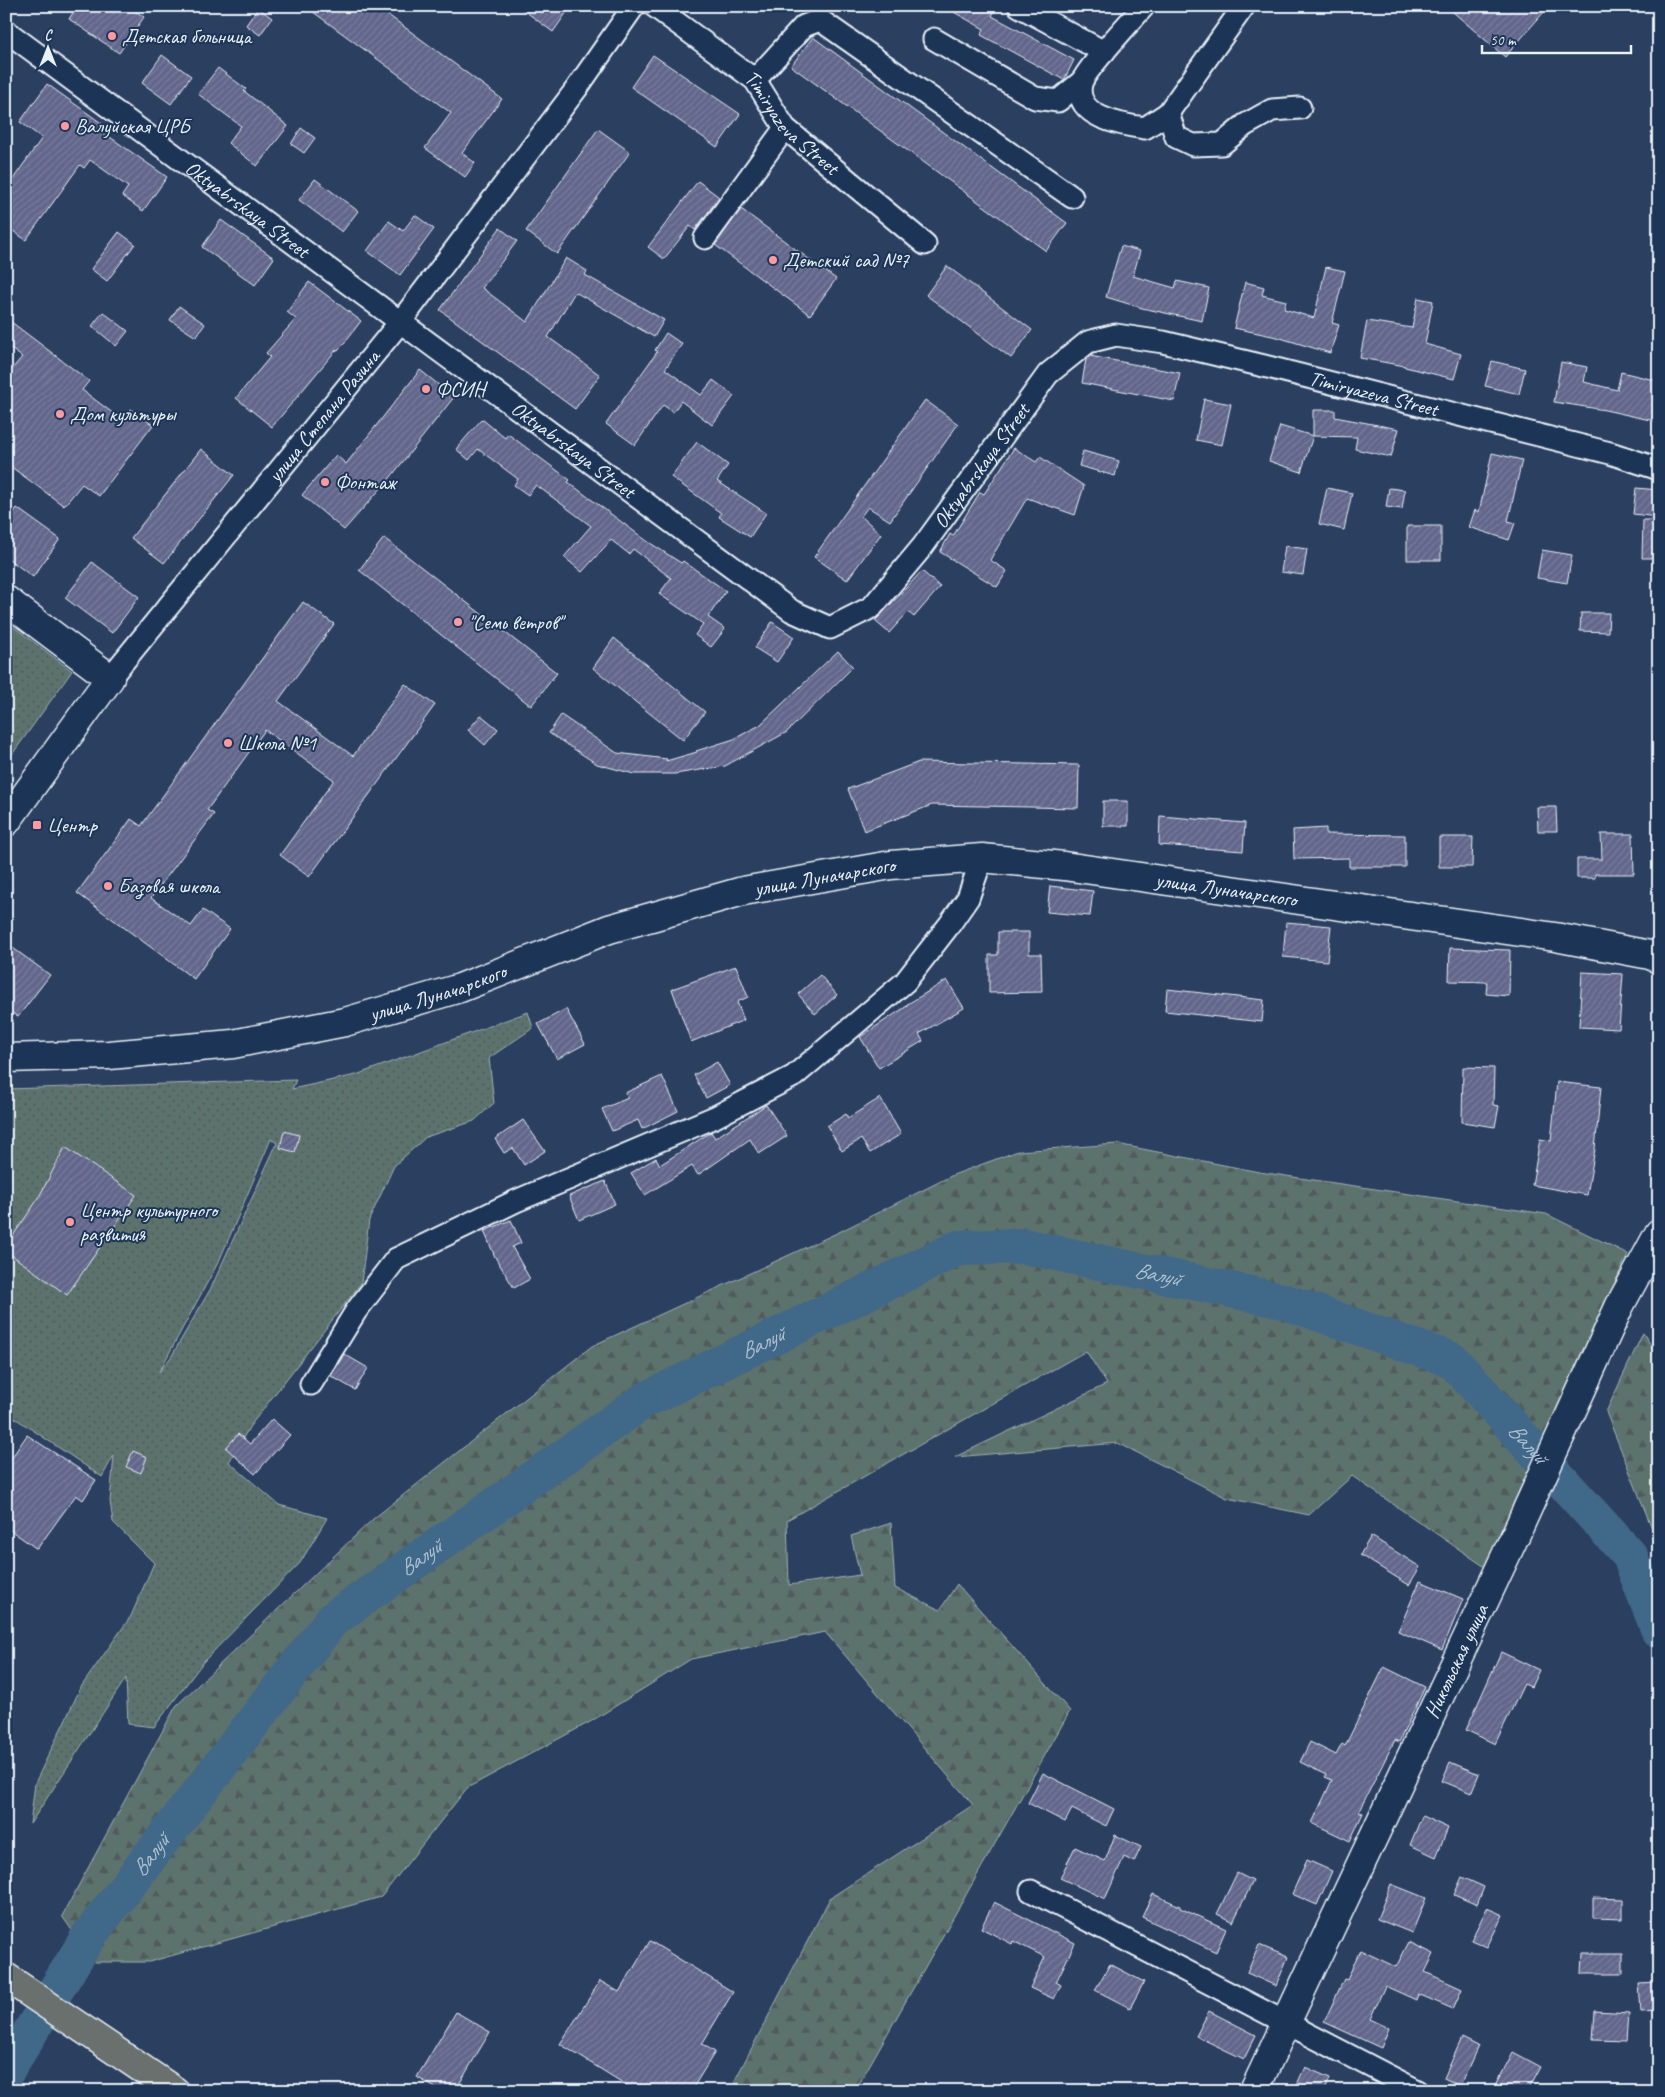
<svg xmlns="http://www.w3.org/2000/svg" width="1665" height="2097" font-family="Caveat,sans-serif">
<defs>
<pattern id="grass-dots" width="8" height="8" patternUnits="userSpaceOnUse" patternTransform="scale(1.25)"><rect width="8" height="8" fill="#5c726d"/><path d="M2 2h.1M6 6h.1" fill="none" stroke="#505b5a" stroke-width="1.8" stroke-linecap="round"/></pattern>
<pattern id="forest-firs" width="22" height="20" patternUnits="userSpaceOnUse" patternTransform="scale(1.25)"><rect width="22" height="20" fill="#5c726d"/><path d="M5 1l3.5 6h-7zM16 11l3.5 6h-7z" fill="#505b5a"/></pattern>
<pattern id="building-hatch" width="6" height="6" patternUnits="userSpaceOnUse" patternTransform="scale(1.25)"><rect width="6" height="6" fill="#62668b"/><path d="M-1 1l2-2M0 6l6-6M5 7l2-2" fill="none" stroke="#787c9c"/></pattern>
</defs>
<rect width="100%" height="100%" fill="#2b3f61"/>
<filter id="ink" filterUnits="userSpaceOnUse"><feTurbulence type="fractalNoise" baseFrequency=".02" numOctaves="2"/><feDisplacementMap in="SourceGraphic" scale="10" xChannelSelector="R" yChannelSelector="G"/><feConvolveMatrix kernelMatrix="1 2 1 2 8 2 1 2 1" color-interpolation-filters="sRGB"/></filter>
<g filter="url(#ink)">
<path fill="url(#grass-dots)" stroke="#a2b2b2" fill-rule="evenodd" d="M6,621L72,671L6,763Z
M528,1012L533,1028L489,1058L494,1103L474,1121L426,1137L394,1166L369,1220L361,1283L250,1426L229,1462L279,1505L327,1518L300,1563L204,1661L154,1727L128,1724L126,1678L30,1824L35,1783L81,1687L131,1616L154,1563L113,1522L110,1501L114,1455L102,1477L6,1412V1089L296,1080L292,1089L356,1075ZM271,1139L277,1143L211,1288L171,1357L159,1372L220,1259Z"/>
<path fill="url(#forest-firs)" stroke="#a2b2b2" d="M1117,1144L1259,1172L1546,1214L1628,1254L1485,1567L1352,1476L1309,1515L1227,1498L1118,1443L955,1457L1107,1384L1086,1351L787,1520L789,1585L860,1575L851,1536L891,1523L895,1588L940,1610L957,1584L1070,1711L855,2091H748L734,2082L830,1898L973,1805L825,1632L691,1659L590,1722L467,1788L381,1897L149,1962H94L62,1916L176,1706L373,1519L592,1346L839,1232L953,1175L1018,1151Z
M1643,1333L1659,1357V1546L1606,1412Z"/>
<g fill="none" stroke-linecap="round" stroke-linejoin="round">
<path stroke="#416889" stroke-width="36" id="s1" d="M6,2072L90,1934L332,1620L643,1401L958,1248L1023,1246L1283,1301L1452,1360L1630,1556L1659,1631"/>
</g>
<path fill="url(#building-hatch)" stroke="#e8f1f8" d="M77,6H128L144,17L119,53L69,19Z
M305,6H376L502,99L462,153L475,163L465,177L425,148L451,113Z
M518,6H571L553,32Z
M943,6H997L992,16L1074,60L1064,80L981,35L984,29Z
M1446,6H1549L1505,57Z
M258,8L272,18L260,35L246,25Z
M813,37L1067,223L1046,251L791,66Z
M162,55L191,76L171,104L142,83Z
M653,55L740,114L717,147L631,87Z
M218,68L246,89L244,91L288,126L257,166L228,143L241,126L198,94Z
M47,84L111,130L107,135L167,177L143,211L122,196L128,187L90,160L84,168L80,165L26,240L6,226V189L42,138L20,122Z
M301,128L315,138L304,153L291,144Z
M598,129L630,152L557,254L526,231Z
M315,179L358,211L342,232L299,200Z
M698,181L719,197L695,230L690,226L664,259L648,247Z
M741,209L836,279L810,315L715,245Z
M415,215L434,229L400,275L367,251L389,221L403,231Z
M221,220L274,258L255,285L202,247Z
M500,228L517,241L482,288L527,322L566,258L587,271L585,275L664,320L654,337L575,292L548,337L600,375L575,409L440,310Z
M119,232L135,244L107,281L91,269Z
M1121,246L1140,251L1133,276L1175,288L1177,281L1209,288L1202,321L1142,308L1106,297Z
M947,266L1032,330L1011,358L926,295Z
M1326,267L1345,271L1332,323L1339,325L1330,353L1277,337L1234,328L1245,282L1264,287L1262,295L1286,301L1284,309L1314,318Z
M309,282L361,321L338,351L336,350L272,427L236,398L270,357L266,353L296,319L287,312Z
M1418,298L1433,301L1425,344L1461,354L1454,379L1405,367V366L1360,358L1367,321L1412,328Z
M179,306L205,324L196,337L170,320Z
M103,312L128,331L116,346L92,326Z
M6,318L89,381L82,390L122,420L131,409L153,425L99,496L82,484L64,506L6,463V376L22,357L6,345Z
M666,333L682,344L665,369L701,395L713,380L734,396L712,425L681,401L673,412L663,405L635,445L606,424L657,352L655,350Z
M1090,356L1180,373L1174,401L1082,383L1086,359Z
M1492,361L1525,369L1519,394L1485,386Z
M1561,362L1587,367L1584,382L1617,390L1621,372L1659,381V422L1605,410L1554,402Z
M420,370L454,397L390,478L344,530L302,495L336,455L346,464Z
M1204,399L1231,404L1222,445L1196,440Z
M925,400L958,424L890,521L868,507L861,516L881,534L847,580L814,557Z
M1313,410H1335V417L1399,429L1391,457L1355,449L1357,437L1313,436Z
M482,419L505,438L508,434L570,480L568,482L647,541L681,563L683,561L726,591L708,617L725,629L711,647L695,635L703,624L659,594L671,578L633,549L629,554L611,540L582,572L564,557L591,526L536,485L528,495L514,485L518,479L478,449L469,460L456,449Z
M1280,426L1313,436L1301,472L1269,461Z
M697,442L728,465L717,481L766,513L750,537L719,517L721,513L671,477Z
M1014,448L1036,462L1040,457L1084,486L1075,515L1027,498L990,560L1007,571L997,587L940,552L950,534L953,536L980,492L984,494Z
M201,449L234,475L164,563L131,538Z
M1083,451L1119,461L1115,476L1079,466Z
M1492,453L1522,460L1508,521L1515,523L1509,540L1469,527L1475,510L1479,512Z
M1327,488L1352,493L1344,530L1319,524Z
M1389,488L1405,490L1402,509L1386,507Z
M1636,488L1659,490L1657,517L1633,514Z
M17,508L60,539L33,577L6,557V524Z
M1643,520H1659V558H1642Z
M1407,526H1441V560H1407Z
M384,538L557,673L531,706L359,570Z
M1285,546L1307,549L1303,575L1281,572Z
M1542,550L1572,555L1567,583L1537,578Z
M92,562L139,597L112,633L65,598Z
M922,571L940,587L914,617L908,612L889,633L875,621Z
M303,602L334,624L278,701L353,756L405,684L435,705L309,877L280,855L334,780L265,730L207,810L214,814L151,898L191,926L203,910L230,929L194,979L77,893L131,819L141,826Z
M1581,613H1609L1608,632L1580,631Z
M772,622L794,637L777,662L755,648Z
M614,638L705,712L683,740L593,668Z
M838,651L853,667L787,732L725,766L675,774H634L597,764L549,733L561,715L617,753L667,759L666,761L697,752L696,751L734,739L760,725Z
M481,715L498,729L485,745L468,730Z
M919,762L1079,765L1078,808L932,805L864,831L848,789Z
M1103,801H1128V826H1103Z
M1537,807H1556L1557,831H1538Z
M1160,816L1245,823L1243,851L1159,845Z
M1326,828V834L1405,835V867H1349V858L1294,859L1293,830Z
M1601,834H1633L1634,874H1595V878H1577V859H1602Z
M1439,837H1473L1472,867H1439Z
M1050,886L1093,891L1090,916L1047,912Z
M1286,922L1331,926L1327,961L1283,957Z
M998,932H1029V954H1041L1042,992L989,993V955H998Z
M6,943L50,975L18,1017L6,1009Z
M1450,948L1510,950L1509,996L1486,994L1487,982L1449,981Z
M736,966L748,997L737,1002L744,1020L691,1042L672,989Z
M1582,972L1623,974L1619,1029L1579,1027Z
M820,975L837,995L815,1014L798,994Z
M947,980L964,1008L919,1034L923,1041L879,1068L860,1037L907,1006L906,1005Z
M1167,989L1264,1000L1262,1022L1165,1011Z
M566,1009L585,1044L557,1059L538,1024Z
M717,1062L730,1085L706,1098L694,1075Z
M1463,1067L1494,1068L1493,1105L1499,1106L1495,1127L1462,1122Z
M662,1076L678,1111L642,1129L638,1120L612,1131L602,1109L628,1098L625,1093Z
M1557,1082L1601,1087L1595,1149L1587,1195L1532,1185L1540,1139L1551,1141Z
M880,1098L901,1134L870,1153L861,1139L842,1151L827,1126L846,1114L848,1118Z
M766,1105L787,1136L759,1154L750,1139L698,1175L692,1166L645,1195L631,1173L656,1158L660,1165L711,1132L715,1138Z
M523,1120L545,1151L524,1165L513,1148L504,1153L495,1139Z
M284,1131L299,1135L295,1152L280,1148Z
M65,1147L136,1195L67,1295L6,1251V1246L38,1199Z
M605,1181L615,1204L579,1220L569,1196Z
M511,1220L521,1243L512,1247L530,1279L514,1288L495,1257L484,1231Z
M344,1354L368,1368L355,1390L331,1376Z
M272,1419L290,1435L255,1474L226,1448L238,1434L250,1444Z
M27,1435L96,1480L83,1500L76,1495L37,1549L6,1527V1466Z
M133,1451L147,1457L141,1473L126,1467Z
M1371,1536L1420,1567L1409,1585L1360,1555Z
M1420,1581L1463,1599L1442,1650L1398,1631Z
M1501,1652L1539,1670L1531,1687L1524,1684L1495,1744L1466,1730Z
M1384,1667L1425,1687L1399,1742L1395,1740L1359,1811L1363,1813L1350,1841L1312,1823L1332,1780L1325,1777L1326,1775L1300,1762L1310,1742L1336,1755L1342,1744L1345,1746Z
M1450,1762L1479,1774L1471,1793L1442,1781Z
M1043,1773L1114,1809L1106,1826L1072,1809L1065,1822L1028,1803Z
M1422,1816L1448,1828L1436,1857L1410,1845Z
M1115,1835L1141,1847L1134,1862L1124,1857L1105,1899L1060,1878L1075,1847L1105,1861Z
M1307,1860L1332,1871L1317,1905L1292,1894Z
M1237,1873L1253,1881L1233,1922L1217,1914Z
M1462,1877L1484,1887L1477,1905L1454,1895Z
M1391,1884L1426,1898L1412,1933L1377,1919Z
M1153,1894L1180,1906V1908L1226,1929L1216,1952L1142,1917Z
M1593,1898L1623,1899V1919L1593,1918Z
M994,1902L1075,1943L1056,1982L1061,1985L1054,1999L1030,1988L1045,1957L1013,1941L1012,1944L981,1928Z
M1487,1908L1503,1915L1487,1947L1471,1940Z
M650,1941L733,1992L702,2044L715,2052L691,2091H636L560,2044L600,1981L619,1992Z
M1409,1942L1434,1954L1425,1972L1462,1989L1453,2009L1418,1994L1416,2000L1385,1986L1370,2019L1389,2028L1381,2048L1324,2022L1344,1979L1347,1980L1360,1950L1396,1967Z
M1259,1945L1288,1957L1276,1986L1247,1973Z
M1583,1953H1623V1974H1582Z
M1110,1964L1144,1982L1130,2008L1095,1990Z
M1659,1983V2011L1641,2012L1639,1984Z
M1209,2011L1256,2035L1244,2059L1196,2036Z
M1595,2011L1629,2013L1627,2041L1593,2040Z
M456,2012L490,2032L455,2091H440L417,2077Z
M1462,2038L1478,2046L1460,2086L1444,2078Z
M1513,2052L1541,2067L1528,2091H1493Z
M1305,2067L1330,2078L1325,2091H1294Z"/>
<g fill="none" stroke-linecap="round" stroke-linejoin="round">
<g stroke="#e8f1f8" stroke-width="25">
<g id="minor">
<path id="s2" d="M654,6L755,80L785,128L925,244"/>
<path d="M1019,6L1104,52"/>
<path d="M1144,6C1133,19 1084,71 1081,84C1073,117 1122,125 1145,128L1168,113"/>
<path d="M1244,6L1168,113L1176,137L1193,145L1222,144L1245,125L1272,110L1300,108"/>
<path id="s3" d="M6,31L792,611L830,628L872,607L923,546L1048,374L1088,342L1116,335L1163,342L1264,366L1610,453L1659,469"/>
<path d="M934,39L1035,98L1058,101L1081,82"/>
<path d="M755,80L804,26L820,20L1072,197"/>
<path d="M705,238L785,128"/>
<path id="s4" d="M110,678L401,321L577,88L634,6"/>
<path d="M311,1384L356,1311L396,1259L516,1201L715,1117L794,1076L905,982L950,924L968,898L982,858"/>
<path d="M1031,1891L1418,2091"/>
</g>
</g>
<g stroke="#e8f1f8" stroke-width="31">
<g id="secondary">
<path d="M6,600L110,678L6,822"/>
<path id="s5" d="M6,1058L109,1055L233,1044L345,1022L460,988L609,929L743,891L891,865L982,858L1064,866L1555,937L1650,955L1659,959"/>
<path id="s6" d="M1254,2091L1515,1536L1619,1307L1659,1233"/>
</g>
</g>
<g stroke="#e8f1f8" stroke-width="31">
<path id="primary" d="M6,1977L175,2091"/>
</g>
<use href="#minor" stroke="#1d3557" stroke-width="21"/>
<use href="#secondary" stroke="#1d3557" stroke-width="28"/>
<use href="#primary" stroke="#6b706d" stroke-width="28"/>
</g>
</g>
<g fill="#ff9aa2" stroke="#1d3557" stroke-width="2">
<circle cx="112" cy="36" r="5"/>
<circle cx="65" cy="126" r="5"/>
<circle cx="773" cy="260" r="5"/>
<circle cx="426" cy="389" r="5"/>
<circle cx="60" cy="414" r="5"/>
<circle cx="325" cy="482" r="5"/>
<circle cx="458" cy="622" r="5"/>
<circle cx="228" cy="743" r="5"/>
<rect x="32" y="820" width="10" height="10" rx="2.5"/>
<circle cx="108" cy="886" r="5"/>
<circle cx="70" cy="1222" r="5"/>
</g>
<g text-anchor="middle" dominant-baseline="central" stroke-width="4" stroke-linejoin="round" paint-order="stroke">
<g font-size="21" fill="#e8f1f8" stroke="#1d3557" text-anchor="start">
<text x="122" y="36">Детская больница</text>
<text x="75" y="126">Валуйская ЦРБ</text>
<text x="783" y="260">Детский сад №7</text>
<text x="436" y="389">ФСИН</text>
<text x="70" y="414">Дом культуры</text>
<text x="335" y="482">Фонтаж</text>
<text x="468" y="622">"Семь ветров"</text>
<text x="238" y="743">Школа №1</text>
<text x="47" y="825">Центр</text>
<text x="118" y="886">Базовая школа</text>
<text x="80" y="1210">Центр культурного<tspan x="80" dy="24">развития</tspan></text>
</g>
<g font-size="21" fill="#e8f1f8" stroke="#1d3557">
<text stroke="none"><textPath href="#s2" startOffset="182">Timiryazeva Street</textPath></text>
<text stroke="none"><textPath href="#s3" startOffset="300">Oktyabrskaya Street</textPath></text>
<text stroke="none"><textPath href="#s3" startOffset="1702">Timiryazeva Street</textPath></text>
<text stroke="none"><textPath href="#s4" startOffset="338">улица Степана Разина</textPath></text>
<text stroke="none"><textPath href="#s3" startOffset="705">Oktyabrskaya Street</textPath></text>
<text stroke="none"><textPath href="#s3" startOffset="1244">Oktyabrskaya Street</textPath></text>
<text stroke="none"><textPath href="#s5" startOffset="844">улица Луначарского</textPath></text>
<text stroke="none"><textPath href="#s5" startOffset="1249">улица Луначарского</textPath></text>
<text stroke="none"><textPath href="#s5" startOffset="439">улица Луначарского</textPath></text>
<text stroke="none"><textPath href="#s6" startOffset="475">Никольская улица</textPath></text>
</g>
<g font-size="22" font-style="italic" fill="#aec1d1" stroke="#1d3557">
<text stroke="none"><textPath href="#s1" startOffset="1491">Валуй</textPath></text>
<text stroke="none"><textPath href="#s1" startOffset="1071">Валуй</textPath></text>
<text stroke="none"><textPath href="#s1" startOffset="1911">Валуй</textPath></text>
<text stroke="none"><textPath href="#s1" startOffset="666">Валуй</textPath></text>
<text stroke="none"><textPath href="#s1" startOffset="261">Валуй</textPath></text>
</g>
</g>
<rect width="1665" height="2097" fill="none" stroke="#1d3557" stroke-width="25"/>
<rect x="12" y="12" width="1640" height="2072" fill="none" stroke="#e8f1f8" stroke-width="2" filter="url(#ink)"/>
<g transform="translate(48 48)" stroke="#1d3557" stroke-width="4" paint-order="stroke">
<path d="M0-4L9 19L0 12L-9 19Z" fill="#e8f1f8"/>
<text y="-8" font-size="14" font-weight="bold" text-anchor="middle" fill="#e8f1f8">С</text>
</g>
<path d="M1482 45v8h149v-8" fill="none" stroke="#e8f1f8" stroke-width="2.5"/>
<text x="1490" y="45" font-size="15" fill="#e8f1f8" stroke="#1d3557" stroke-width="4" paint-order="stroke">50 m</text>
</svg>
